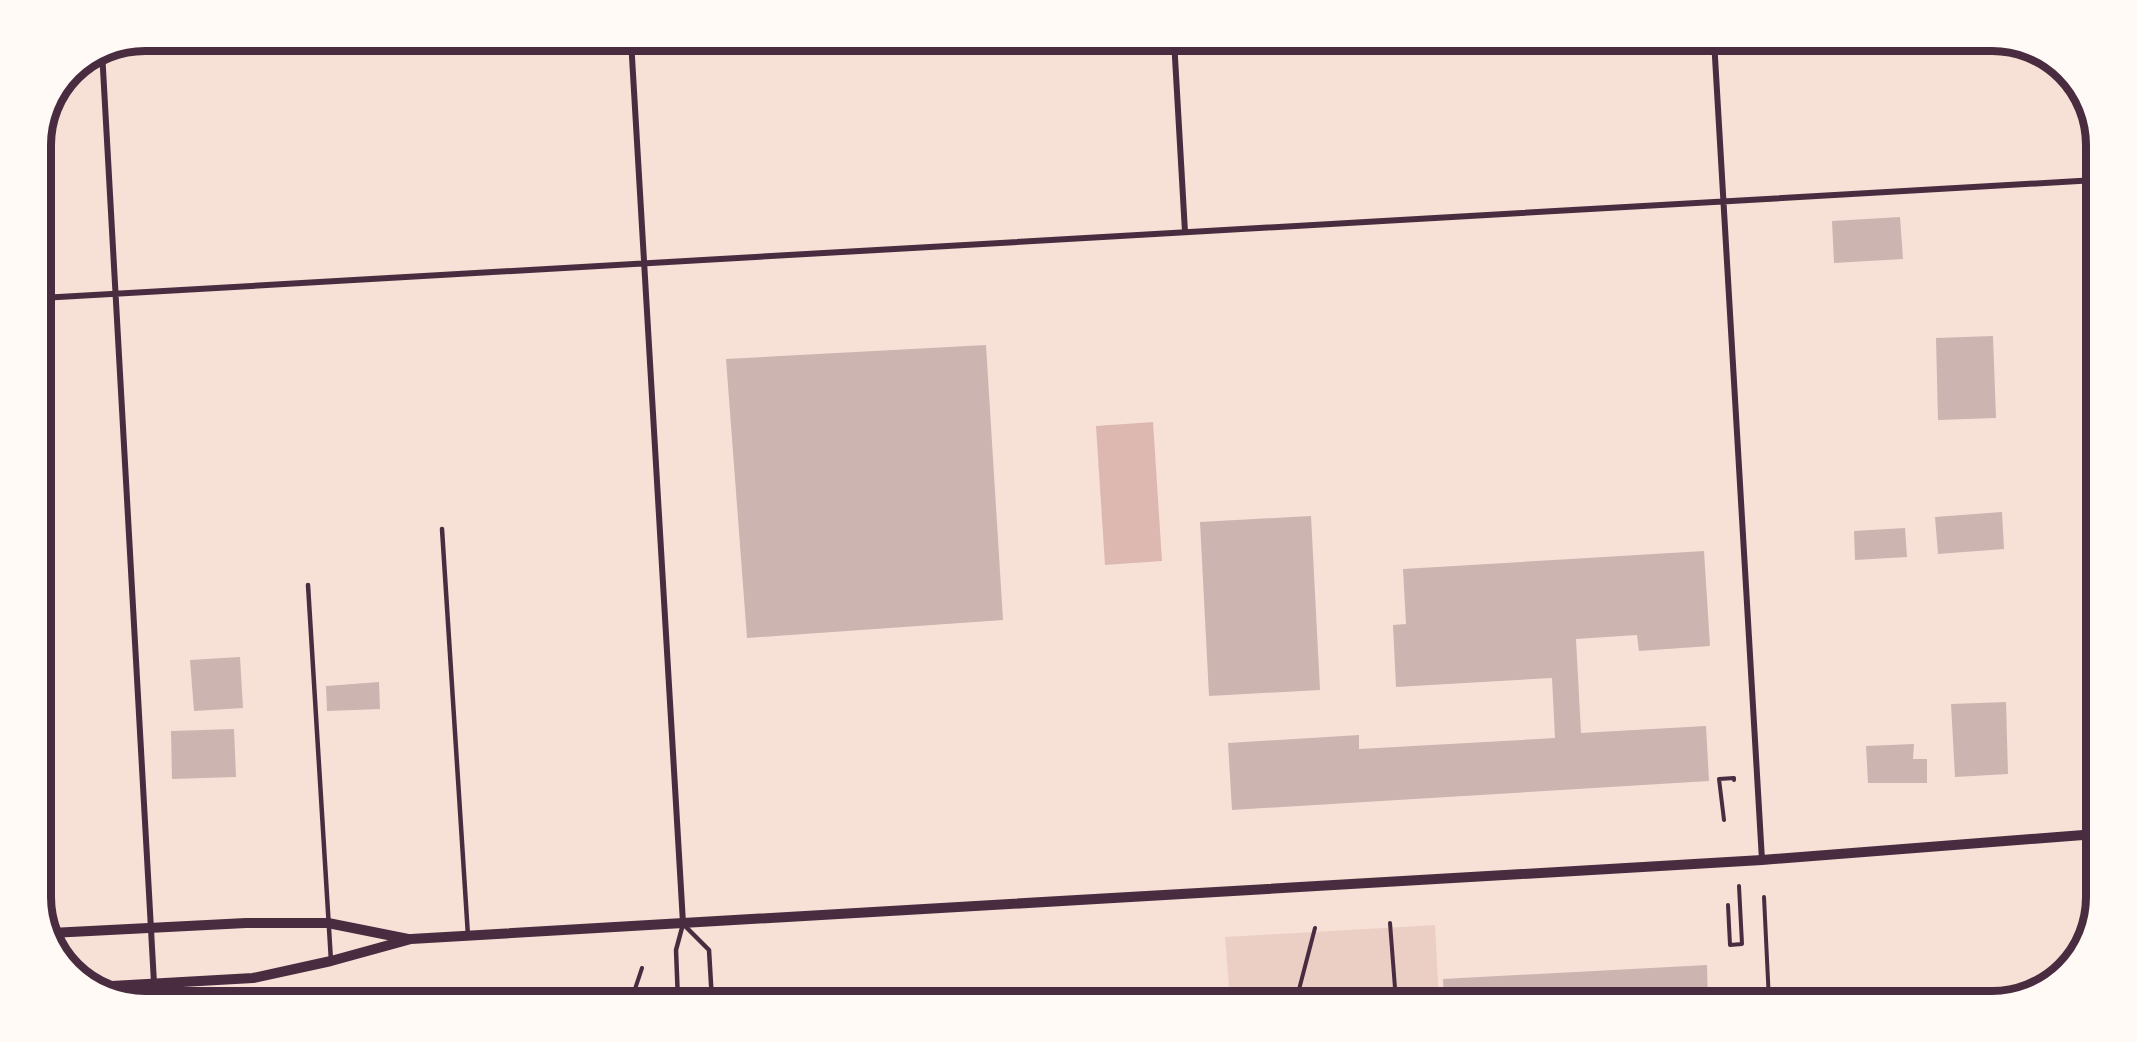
<svg xmlns="http://www.w3.org/2000/svg" width="2137" height="1042" font-family="Cabin,sans-serif">
<rect width="100%" height="100%" fill="#f7e1d7"/>
<path fill="#ebcfc5" d="M1435,925L1439,1001H1230L1225,937Z"/>
<path fill="#dcb8b0" d="M1153,422L1162,561L1105,565L1096,426Z"/>
<path fill="#ccb4b1" d="M1900,217L1903,259L1834,263L1832,221Z
M1993,336L1996,418L1938,420L1936,338Z
M986,345L1003,620L747,638L726,359Z
M2002,512L2004,549L1938,554L1935,517Z
M1311,516L1320,690L1209,696L1200,522Z
M1905,528L1907,557L1855,560L1854,531Z
M1704,551L1710,646L1639,651L1637,635L1576,639L1581,733L1706,726L1709,781L1232,810L1228,743L1359,735V749L1555,738L1552,678L1396,687L1393,625L1406,624L1403,569Z
M240,657L243,708L194,711L190,660Z
M379,682L380,709L327,711L326,686Z
M2006,702L2008,774L1955,777L1951,704Z
M234,729L236,777L172,779L171,731Z
M1914,744L1913,759H1927V783H1868L1866,746Z
M1707,965L1708,1001H1444L1443,979Z"/>
<g fill="none" stroke-linecap="round" stroke-linejoin="round">
<path stroke="#4a2c40" stroke-width="4" d="M1724,820L1719,779L1734,778V780
M1764,897L1769,1001
M1728,905L1730,945L1742,944L1739,886
M1390,923L1396,1001
M631,1001L642,968
M1296,1001L1315,928"/>
<path stroke="#4a2c40" stroke-width="4.5" d="M2090,180L2096,292
M442,529L468,936
M308,585L331,961
M678,1001L676,950L683,924L709,950L712,1001"/>
<path stroke="#4a2c40" stroke-width="6" d="M631,40L683,923
M1174,40L1185,232
M1714,40L1762,860
M102,51L155,1001
M41,298L2096,180"/>
<path stroke="#4a2c40" stroke-width="10" d="M51,933L246,923H328L408,939
M94,987L253,978L331,961L411,939L1762,860L2096,834"/>
</g>
<path d="M0 0H2137V1042H0ZM145 51H1992A94 94 0 0 1 2086 145V897A94 94 0 0 1 1992 991H145A94 94 0 0 1 51 897V145A94 94 0 0 1 145 51Z" fill="#fffaf5" fill-rule="evenodd"/>
<path fill="none" stroke="#4a2c40" stroke-width="8" d="M145 51H1992A94 94 0 0 1 2086 145V897A94 94 0 0 1 1992 991H145A94 94 0 0 1 51 897V145A94 94 0 0 1 145 51Z"/>
</svg>
